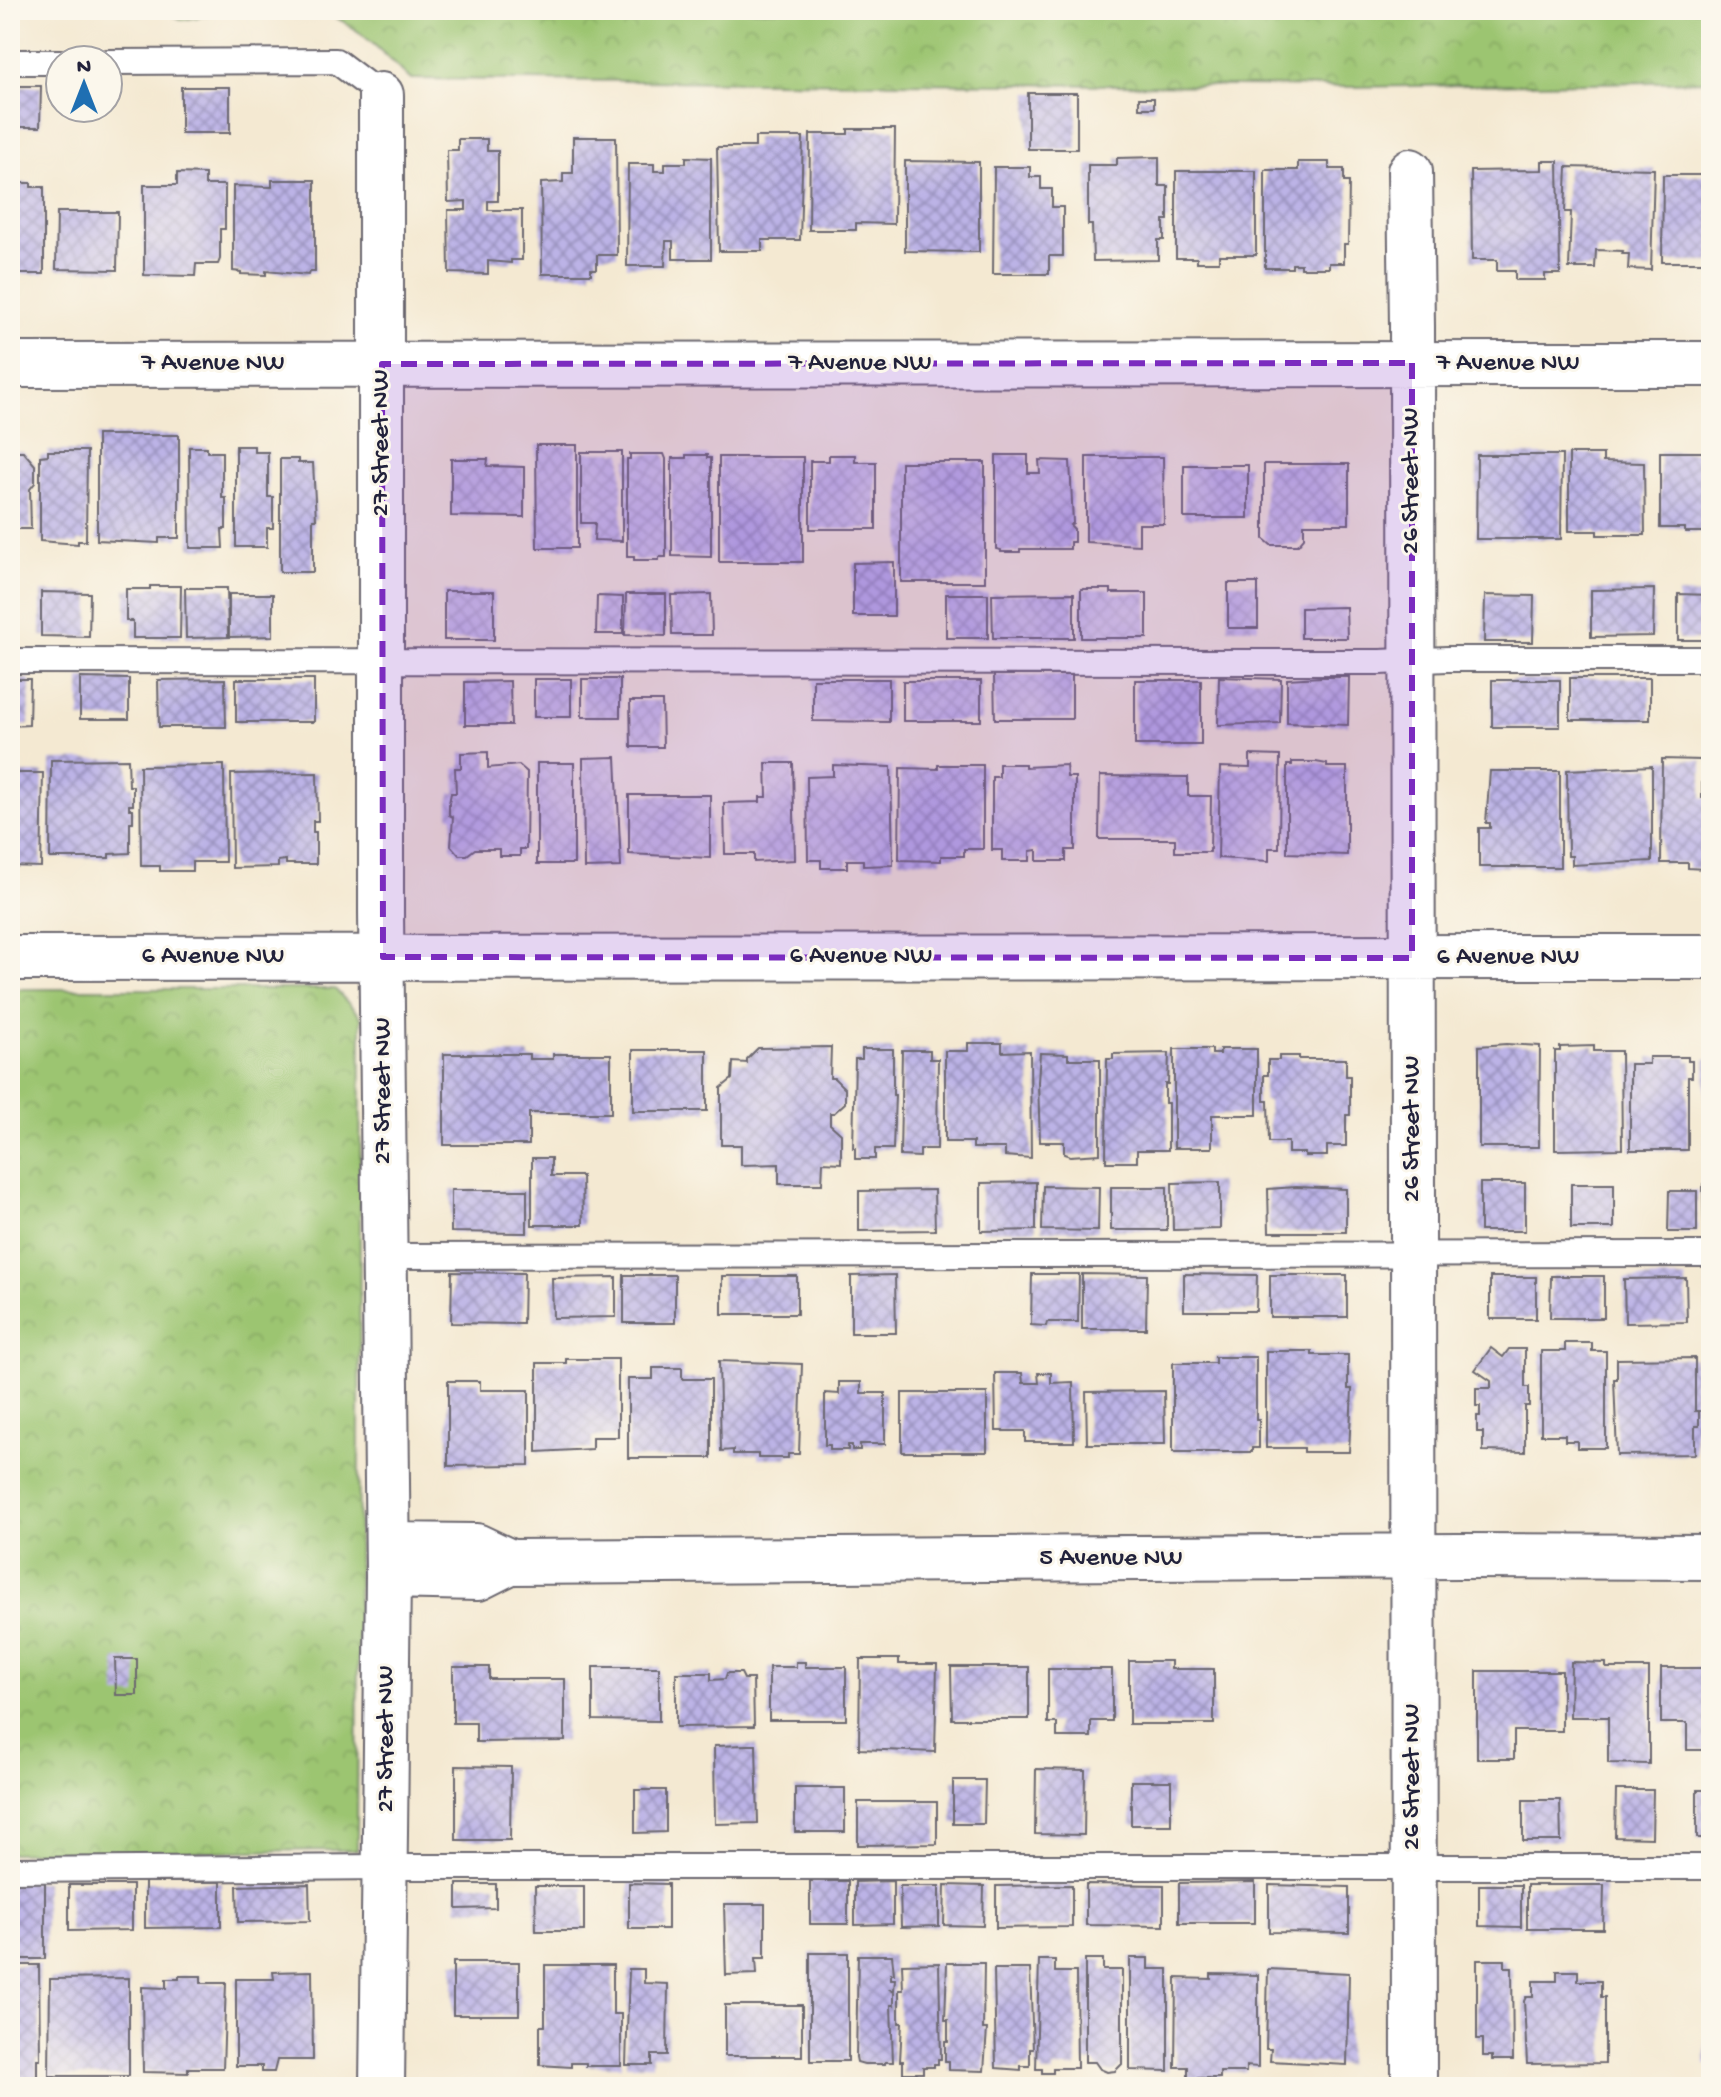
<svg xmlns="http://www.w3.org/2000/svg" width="1721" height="2097" font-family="'Gochi Hand',sans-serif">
<defs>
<pattern id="park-crowns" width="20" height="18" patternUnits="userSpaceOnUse" patternTransform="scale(2)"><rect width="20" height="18" fill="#9cc571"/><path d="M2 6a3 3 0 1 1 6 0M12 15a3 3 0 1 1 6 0" fill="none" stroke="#86a963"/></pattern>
<pattern id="building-cross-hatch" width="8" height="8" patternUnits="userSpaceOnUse" patternTransform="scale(2)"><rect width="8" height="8" fill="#bcb3e6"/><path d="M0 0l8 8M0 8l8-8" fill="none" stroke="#9891bc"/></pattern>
</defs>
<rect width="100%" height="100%" fill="#fbf7ec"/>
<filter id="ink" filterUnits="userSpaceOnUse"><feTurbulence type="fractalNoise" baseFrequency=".0125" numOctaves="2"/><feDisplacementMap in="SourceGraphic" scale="16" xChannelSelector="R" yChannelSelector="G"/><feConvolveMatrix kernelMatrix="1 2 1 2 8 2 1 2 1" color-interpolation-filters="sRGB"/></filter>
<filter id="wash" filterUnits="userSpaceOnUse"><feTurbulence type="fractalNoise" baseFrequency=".006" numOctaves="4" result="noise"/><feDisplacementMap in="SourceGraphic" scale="32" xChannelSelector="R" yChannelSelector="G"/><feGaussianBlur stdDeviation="1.8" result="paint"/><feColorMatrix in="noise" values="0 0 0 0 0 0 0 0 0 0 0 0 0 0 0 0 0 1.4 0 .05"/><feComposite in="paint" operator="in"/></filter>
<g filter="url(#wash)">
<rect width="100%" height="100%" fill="#f4e9d2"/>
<path fill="url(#park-crowns)" stroke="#5f7456" stroke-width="2" d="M162,10H233L183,20Z
M311,10H1711V81L1352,87L410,79C384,54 348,14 311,10Z
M10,989H335L361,1017L357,1850L10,1853Z"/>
<g id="blocks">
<path fill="url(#building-cross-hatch)" d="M10,86H41L40,127H10Z
M181,87H230V133H181Z
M1028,93H1077V149H1028Z
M1139,98H1154V108H1139Z
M848,129H895L894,224L856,223V230H809L810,134H848Z
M573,137H616L617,255H597V269H591V274H542L541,183L563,182V173H573Z
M755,137H803L800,240H762V251H719L717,147H755Z
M458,139H487V151H498V201H488V210H522V260H511V263L488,261V274L449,273L448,210H466V201L448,202L447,150H458Z
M686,157L711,158V259H673V241H666L665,266H627L628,164H654V171H665V163H686Z
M1159,157V186H1168V220H1164V240H1158V260L1093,261L1092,225H1088V165H1117V158Z
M905,161L979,162V252L905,251Z
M1542,161H1558L1560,274H1545V280H1515V271H1497V260H1472L1471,171L1542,170Z
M1298,162H1329V169H1344V182H1349L1348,244H1344V263H1329V268H1301V264H1292V268H1265V170H1298Z
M994,167H1030V177H1041V189H1052V207H1063V256H1049V274H993Z
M1567,167L1654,169L1651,270L1628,269L1629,254H1622L1623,251L1596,250L1595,268H1569L1571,212H1565Z
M1176,171H1256V255H1219V262H1197V258H1176Z
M177,173L205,174V185H225V229H220V259L218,264H196L195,276L144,275V185H177Z
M1663,175H1711V262H1662Z
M272,180H315V272H309L308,275L266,271V275L241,274V272L233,271V186L272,187Z
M10,183H31V187H44V274H10Z
M57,212H118L117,270L56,269Z
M97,435H179V538H159V543L97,540Z
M536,445H577V548H537Z
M236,446H254V452H268V497H273V528H267V547H236Z
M189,447H207V452H222V498H226V529H222L223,548H190Z
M10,451H23L35,465V483L30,489L31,529H10Z
M48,451H87L86,541H78V544L40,541V456L48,455Z
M581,452H622V541L594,540L595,523H581Z
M1660,452H1711V532H1685V528H1660Z
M630,454H664L666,459V557H659V560H634V557H627V459H630Z
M1569,454H1603V462L1644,463L1645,535H1597V531H1569Z
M686,455H707V458H711V557L672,556V458H686Z
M829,455H855V462H876V529H810V461H829Z
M996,455H1028V473H1040L1039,460L1070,461L1073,523L1070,525L1074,529V542H1070V549H1020V552H1001V550L996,549Z
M1477,455H1562L1561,539H1476Z
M719,457H803V562H719Z
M1086,457H1163L1164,524H1139V545L1086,542Z
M280,459H298V463H313L316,519H313V572H280Z
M451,459H488L487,466L524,467V517L451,516Z
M901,462H985V582H901Z
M1264,464H1349V524H1304V538L1298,545H1271L1264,539Z
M1184,465H1248V518H1184Z
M894,562V616H853V563Z
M1228,583H1258V628H1228Z
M150,586H181L180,638H133V621H126V589H150Z
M185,588H227L228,637L186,638Z
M1081,589H1111V593H1147V638H1081Z
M1654,589L1653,636L1591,637V590Z
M444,591H494V640H444Z
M41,592L90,593L89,637L41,636Z
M1074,593V638H993L992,594Z
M229,594H273V636L229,637Z
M626,594H666V636L625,635Z
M711,594L712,635H672L671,595Z
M946,594H988V638H946Z
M1678,594L1711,595V640H1678Z
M1485,595L1534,596L1533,642H1484Z
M597,596L623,597V634H596Z
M1346,607L1347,638H1301V608Z
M994,675H1072V719H995Z
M1219,677L1281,679L1280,723L1218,725Z
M1321,677H1349L1348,725L1287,723V679Z
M80,678L129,679V719H80Z
M1570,678H1650V720H1570Z
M10,679H30L29,725L10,726Z
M225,679L226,727H159L158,680Z
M236,679H314V722H236Z
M534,679H571V717H534Z
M582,679H620V717H582Z
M813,679H889V722L813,721Z
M1135,680H1201V745H1135Z
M1492,680H1560V727H1492Z
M510,681L511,725H465V682Z
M903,681H981V721H903Z
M1706,683H1711V733H1706Z
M630,701H662L663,747H631Z
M488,752V768L519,765L527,772L526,849H520V856H499V849H475L467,855H459L451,846L453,817L449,815V803L451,793H456L455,768H461V753Z
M1250,755L1280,756L1279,848H1269V861L1218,858L1220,767L1250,768Z
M616,757L621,867L584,868L583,758Z
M128,759L129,786H133V805H129V809H133V822H130V853L109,854V858H50L51,760Z
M1662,759L1702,760V798H1711V862H1704V869L1688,868V863H1661Z
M1292,762H1316L1327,764V767H1347V855L1287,853V765H1292Z
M537,763H574V864H537Z
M766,763H793L795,860L754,862V854H725L724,803L760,802V797H767Z
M999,764H1025V767L1066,765L1067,777H1075V850H1066V861H1037V850L1030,851V861H1002V850H992V777H999Z
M224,765L225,862H192V871H160V866H141L140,766Z
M833,765L891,767L893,865L863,866V860H847V868H821V860H808L807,777L833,776Z
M938,765H983V849H964V856H941V861L899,860L900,768L938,769Z
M1652,766V861L1572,865V856H1568L1567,770Z
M1490,771H1560V867H1479V828H1490V823H1486Z
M10,773H43L41,867L10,866Z
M317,773L318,821H313V832H316V864H286V860L278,861V867L232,868L231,774Z
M1100,776L1188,777V796H1211L1210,852H1175V839H1099Z
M629,795H710V858L629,854Z
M968,1043H1002V1052L1030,1051L1031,1158L1005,1156V1148H973V1142H945V1051H968Z
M1506,1044L1540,1046L1539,1147H1479V1046Z
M1594,1046V1051H1621L1622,1149L1555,1150V1051H1560V1047Z
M831,1047L830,1078H834L845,1089V1103L834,1113H830V1124L841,1134V1163L823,1162L822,1184H779V1164L741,1165V1145H721V1088L732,1079L733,1062L747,1063V1059L758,1048Z
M862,1049H893V1095H895L893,1149H875V1159H855V1148H853L855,1059H862Z
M1174,1049H1212V1054H1220V1049H1257V1115H1212V1148H1174Z
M633,1050H707V1111H633Z
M902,1050H930V1059H938L937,1149H920V1157L900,1156Z
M1040,1053L1068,1054V1059H1100V1154L1070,1156L1064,1154V1142H1040L1038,1082Z
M1169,1053L1168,1084H1165V1103H1168V1150H1137V1162H1106L1107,1059H1113V1054Z
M444,1054H529V1059H553V1054H611V1113H529V1145H444Z
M1279,1056H1299V1059H1346V1076H1350V1115H1346V1146H1327V1156H1305V1153H1288V1142H1269L1268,1101H1264V1075H1268V1060H1279Z
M1649,1057H1688V1061H1692V1077H1688V1150H1630V1064H1649Z
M1705,1059H1711V1149H1705Z
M532,1158H551V1176H582L583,1225H532Z
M1036,1182V1230L981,1231V1183Z
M1220,1182V1229L1173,1230L1172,1183Z
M1480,1183H1525V1231H1480Z
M1571,1184H1614V1228H1571Z
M1703,1184H1711V1226H1704Z
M1043,1186L1099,1187L1098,1231L1042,1230Z
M1111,1187H1167V1230H1111Z
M1296,1187L1346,1189V1232H1269L1268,1189Z
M451,1190H527V1233L451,1232Z
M934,1190L935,1230L859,1231V1191Z
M1669,1191H1697V1232H1668Z
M452,1272L524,1273L523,1324L451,1323Z
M1706,1272H1711V1311H1706Z
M1032,1274H1079L1078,1322H1047L1046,1326L1031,1325Z
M1082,1274L1147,1275L1146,1329H1082Z
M1184,1274L1257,1275L1256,1311H1184Z
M624,1275H675V1323H624Z
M895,1275L896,1333H851V1276Z
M1270,1275H1347V1317H1270Z
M722,1276H797V1314H722Z
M1551,1276H1604V1318H1550Z
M616,1277V1317L553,1318L552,1278Z
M1490,1277H1536V1319H1490Z
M1686,1278L1687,1322L1625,1323L1624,1279Z
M1565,1343H1592V1351H1606V1448H1577V1441H1565V1435H1541V1351H1565Z
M1491,1348L1503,1357L1509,1349H1525V1387H1529V1406H1525V1452L1483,1451V1432H1477V1416H1480V1406H1476V1388H1491V1381L1475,1370Z
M1705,1349H1711V1461H1706Z
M1266,1351H1312V1355H1348V1389H1352L1349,1452H1304V1448H1266Z
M1215,1357H1256V1420H1259V1448H1252V1452H1173V1363H1215Z
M1695,1358V1411H1699V1426H1695V1454L1617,1455L1614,1379H1617V1359Z
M566,1359H618V1437H592V1449L537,1452V1363H566Z
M719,1361L802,1364L799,1454H788V1458H758V1454H733V1450L721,1451Z
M653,1368H682V1379H711V1458H628V1379H653Z
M995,1373H1022L1023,1383H1039L1038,1373H1051V1383L1073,1382L1074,1442H1025V1431H996Z
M448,1381H480V1390H529V1465L448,1466Z
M839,1382H861V1393H885V1444H860V1450H852V1445H848V1450H830V1445H825V1393L839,1394Z
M1164,1391L1165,1444H1087L1086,1392Z
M902,1393H987V1452H902Z
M115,1659H137V1695H116Z
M860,1659H899V1664H937L935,1752L859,1749Z
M1129,1661H1171V1669H1214V1724H1129Z
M796,1662H805V1667H846V1720H769V1667H796Z
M1571,1662L1606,1663V1668H1649V1764L1608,1763V1717H1570Z
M453,1667H489V1679H565V1741L476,1742V1723H453Z
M593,1667H659V1721L593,1720Z
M951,1667H1029V1719H952Z
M1661,1668H1711V1750H1687V1723H1661Z
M1048,1669H1112V1721H1091V1737H1057V1723H1048Z
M1477,1671H1562V1731H1514V1759H1477Z
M676,1673H711V1680L725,1679L727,1673H741L744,1679H753L754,1726L676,1727Z
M749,1745H756L758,1823L715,1824L714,1746Z
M456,1766L511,1767L510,1840H456Z
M1036,1769L1085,1770L1084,1835L1035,1834Z
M953,1780H985L984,1824H953Z
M1131,1781H1171V1825H1131Z
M795,1788H845V1832H795Z
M635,1790H666V1832L635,1833Z
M1616,1790H1653L1652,1838L1615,1837Z
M1697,1790H1711V1838H1697Z
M1523,1800H1560L1561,1841H1523Z
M858,1802H937V1844L858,1845Z
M810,1881H848V1924H810Z
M893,1881V1924L855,1925V1882Z
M10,1882H45V1959H13Z
M145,1882H221V1927L145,1928Z
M1255,1882V1923H1179V1883Z
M629,1883L668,1884V1929H629Z
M309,1884L310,1921L238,1922L237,1886Z
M457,1884H496V1908L457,1909Z
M1086,1884L1164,1885V1926L1086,1925Z
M69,1885H132V1930L69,1931Z
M945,1885L984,1886L983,1926L944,1925Z
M1072,1885V1927L996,1928V1886Z
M1269,1885L1349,1887V1933L1269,1932Z
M1479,1885H1521V1927L1479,1926Z
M1527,1885H1604L1603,1929H1527Z
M535,1886H584V1931H536Z
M900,1886H939V1926L901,1927Z
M724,1904H765V1958H756L757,1974L726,1975Z
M810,1953H848V2061H810Z
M858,1955H892L894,1974H891V1979H895L894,1990H891L894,1992V2005H891L893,2062H885V2064H864L857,2062L856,2057Z
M1130,1958H1148V1969H1168V2071L1130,2070Z
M1085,1959H1103V1970H1122V2064L1115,2071L1107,2072L1100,2069L1095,2062H1085Z
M1039,1960H1055V1972H1076L1077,2068H1053V2073H1042V2069H1036Z
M1477,1960H1505V1967H1512L1513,2060H1492V2056H1483V2039H1477Z
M453,1962H519V2015H453Z
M939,1963L941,2059H938V2064H934V2067H923V2073H903V2061H900L902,2023H899V1990H903L902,1964Z
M947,1963H984L983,2029H987L984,2071L949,2070V2061H945V2042H948V2020H945Z
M10,1965H39L40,2059H37V2083H10Z
M545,1965H613V2014H621V2066H586V2063H571V2067L540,2065V2026H545Z
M629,1969H644V1983L668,1984L667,2055H652V2065H626Z
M994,1969H1030L1033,2049H1030V2066H1021V2070L996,2068Z
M1268,1969L1349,1973L1347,2065L1270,2061L1271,2049H1266Z
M312,1971L313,2060H277L274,2072H262V2066H236V1979H274L273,1972Z
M1557,1971H1578V1981H1601V1997H1605V2063L1527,2064L1524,2001L1526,1997H1533V1981H1557Z
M1211,1974L1258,1975V2067L1246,2066V2072H1220V2078H1188V2067H1175L1176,1978L1211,1979Z
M179,1976H201V1983H226L223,2068H188V2073L143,2072L142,1987L166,1988V1979H179Z
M129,1978V2076H49L50,1979Z
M1706,1984H1711V2065H1705Z
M725,2005H802V2056H725Z"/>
</g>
</g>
<g filter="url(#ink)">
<use href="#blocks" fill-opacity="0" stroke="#6c6870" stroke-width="2"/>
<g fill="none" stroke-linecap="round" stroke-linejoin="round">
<g stroke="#6c6870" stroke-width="28">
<path id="lane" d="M10,62H60
M108,62L336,61L381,95
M10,661L1380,662L1447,659H1711
M385,1256L1711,1254
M10,1870L386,1867H1711"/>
</g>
<g stroke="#6c6870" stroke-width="48">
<path id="street" d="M381,95V912L388,1576L382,2087
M1410,171L1412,326L1414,2087
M10,365L1711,364
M10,958L1711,957
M388,1545L476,1546L510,1562
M388,1576L478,1578L510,1562L1459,1556L1711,1557"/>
</g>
<use href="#lane" stroke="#fff" stroke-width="24"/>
<use href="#street" stroke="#fff" stroke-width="44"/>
</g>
</g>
<path fill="#7b2cbf" fill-opacity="0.2" stroke="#7b2cbf" stroke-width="6" stroke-dasharray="16 10" stroke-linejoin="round" d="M1412,363V958L383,957L382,364Z"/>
<g text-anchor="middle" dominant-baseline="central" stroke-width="6" stroke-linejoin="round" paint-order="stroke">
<g font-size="26" fill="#22223b" stroke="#fbf7ec">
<text x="213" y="364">7 Avenue NW</text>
<text x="860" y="364">7 Avenue NW</text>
<text x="1508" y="364">7 Avenue NW</text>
<text transform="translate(382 443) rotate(-90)">27 Street NW</text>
<text transform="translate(1412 481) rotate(-90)">26 Street NW</text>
<text x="213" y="957">6 Avenue NW</text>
<text x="861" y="957">6 Avenue NW</text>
<text x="1508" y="958">6 Avenue NW</text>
<text transform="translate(384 1091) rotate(-90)">27 Street NW</text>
<text transform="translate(1413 1129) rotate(-90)">26 Street NW</text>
<text x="1111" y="1559">5 Avenue NW</text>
<text transform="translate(387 1739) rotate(-90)">27 Street NW</text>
<text transform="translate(1413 1777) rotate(-90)">26 Street NW</text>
</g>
</g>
<rect width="1721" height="2097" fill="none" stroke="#fbf7ec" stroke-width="40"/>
<g transform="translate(84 84)"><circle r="38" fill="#fbf7ec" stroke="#a4a2a5" stroke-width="2"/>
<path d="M0-6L14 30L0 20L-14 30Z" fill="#1f6fb2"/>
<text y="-12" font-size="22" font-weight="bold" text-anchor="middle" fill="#22223b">N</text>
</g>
</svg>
